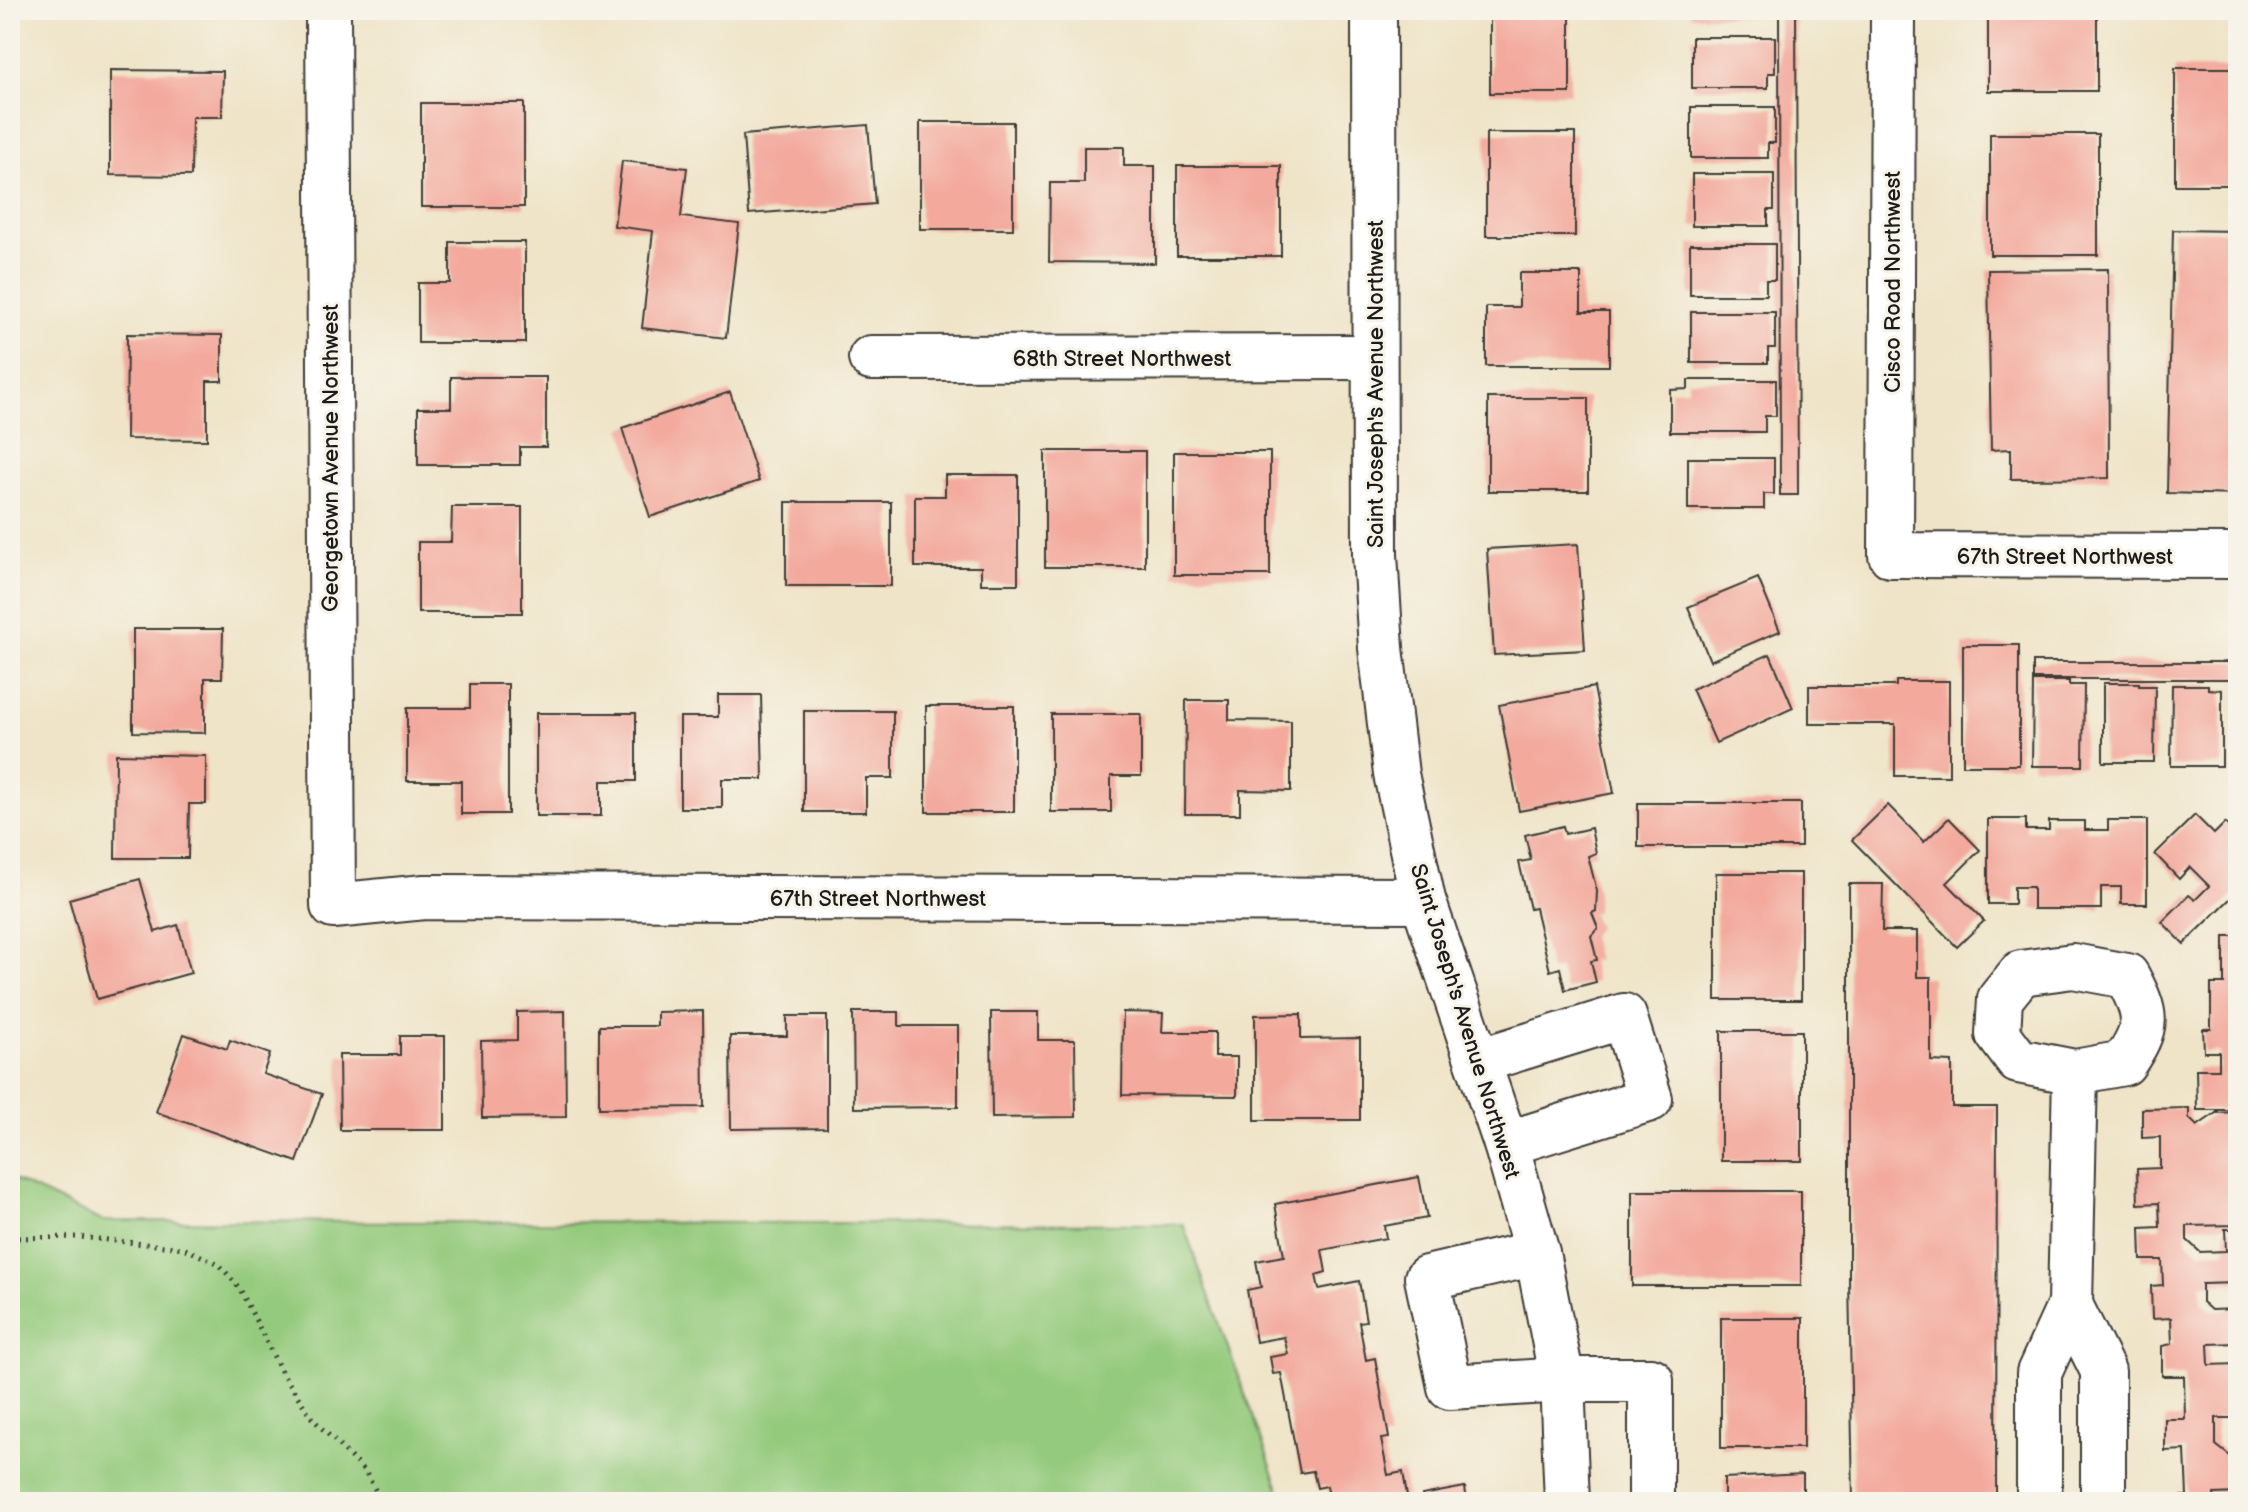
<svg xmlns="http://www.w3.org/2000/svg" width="2248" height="1512" viewBox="0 0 2248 1512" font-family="'Balsamiq Sans',sans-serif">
<rect width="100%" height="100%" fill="#f7f3e8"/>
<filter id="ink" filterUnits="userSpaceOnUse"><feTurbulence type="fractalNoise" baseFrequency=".0125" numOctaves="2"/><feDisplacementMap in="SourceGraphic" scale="16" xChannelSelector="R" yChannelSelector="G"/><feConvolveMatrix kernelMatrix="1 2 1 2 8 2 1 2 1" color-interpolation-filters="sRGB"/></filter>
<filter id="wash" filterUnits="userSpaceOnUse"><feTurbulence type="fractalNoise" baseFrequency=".006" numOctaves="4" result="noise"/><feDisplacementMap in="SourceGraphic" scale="32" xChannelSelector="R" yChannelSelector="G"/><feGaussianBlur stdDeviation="1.8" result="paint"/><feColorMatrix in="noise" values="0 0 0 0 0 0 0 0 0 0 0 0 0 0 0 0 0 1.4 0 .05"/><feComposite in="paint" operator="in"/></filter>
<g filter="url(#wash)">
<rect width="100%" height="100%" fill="#efe4c8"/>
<!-- green -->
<path fill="#94ca7d" stroke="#58734c" stroke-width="2" d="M 10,1178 L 102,1221 L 1183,1224 L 1284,1502 L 10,1502 Z"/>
<g id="blocks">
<!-- building -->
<g fill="#f3a99c">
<rect x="1490" y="10" width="80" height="83"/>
<rect x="1691" y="10" width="85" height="6"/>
<path d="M 1779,10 L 1796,10 L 1798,495 L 1780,495 Z"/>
<rect x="1988" y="10" width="109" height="81"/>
<path d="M 1692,37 L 1775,37 L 1775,73 L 1768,73 L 1768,88 L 1692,88 Z"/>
<rect x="2175" y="68" width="63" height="117"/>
<path d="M 110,70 L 223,71 L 222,117 L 192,117 L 191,176 L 110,175 Z"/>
<rect x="421" y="103" width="103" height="104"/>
<path d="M 1691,107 L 1775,107 L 1775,143 L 1768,143 L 1768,158 L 1691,158 Z"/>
<rect x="920" y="122" width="93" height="107"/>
<path d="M 868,125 L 875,204 L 749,214 L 743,135 Z"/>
<rect x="1486" y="133" width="89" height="103"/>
<rect x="1990" y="134" width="108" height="121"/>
<path d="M 1084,147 L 1124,147 L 1124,166 L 1155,166 L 1155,263 L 1049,262 L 1050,183 L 1084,183 Z"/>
<path d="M 622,161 L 687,168 L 681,217 L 739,224 L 726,338 L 642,328 L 653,231 L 614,226 Z"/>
<rect x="1177" y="166" width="104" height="90"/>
<path d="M 1692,174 L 1774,174 L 1774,210 L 1768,210 L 1768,226 L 1692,226 Z"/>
<path d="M 2173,230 L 2238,231 L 2238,495 L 2167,493 Z"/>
<path d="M 450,242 L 525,242 L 525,343 L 418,343 L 418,283 L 450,283 Z"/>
<path d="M 1690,244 L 1775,244 L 1775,280 L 1766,280 L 1766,295 L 1690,295 Z"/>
<path d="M 2108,269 L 2109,478 L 2011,479 L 2011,449 L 1991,450 L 1988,270 Z"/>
<path d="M 1519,273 L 1581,273 L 1581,312 L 1609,312 L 1609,366 L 1486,366 L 1486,307 L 1519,307 Z"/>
<path d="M 1691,312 L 1775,312 L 1775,348 L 1768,348 L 1768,363 L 1691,363 Z"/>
<path d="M 127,334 L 222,335 L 222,381 L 207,381 L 207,440 L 126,439 Z"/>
<path d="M 451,377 L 546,377 L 546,447 L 520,447 L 520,465 L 418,465 L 418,408 L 451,408 Z"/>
<path d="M 1688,380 L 1776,380 L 1776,416 L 1765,416 L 1765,432 L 1670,432 L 1670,390 L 1688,389 Z"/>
<path d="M 730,392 L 759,481 L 650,517 L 622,428 Z"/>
<rect x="1488" y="398" width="100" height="93"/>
<rect x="1045" y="451" width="100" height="116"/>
<rect x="1174" y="452" width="96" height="123"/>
<path d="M 1688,458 L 1774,458 L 1774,494 L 1764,494 L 1764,509 L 1688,509 Z"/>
<path d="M 945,475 L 1018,475 L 1018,584 L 981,584 L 981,567 L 915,567 L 915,496 L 945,496 Z"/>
<rect x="786" y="502" width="105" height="84"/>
<path d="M 452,507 L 522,507 L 522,613 L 418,613 L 418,542 L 451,542 Z"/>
<path d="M 1578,544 L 1585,650 L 1494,655 L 1487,549 Z"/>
<path d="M 1758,578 L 1780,631 L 1710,661 L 1688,607 Z"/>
<path d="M 133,629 L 223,629 L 222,678 L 205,678 L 205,733 L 133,732 Z"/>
<rect x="1963" y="645" width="56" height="120"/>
<path d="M 1770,654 L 1793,708 L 1716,743 L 1692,689 Z"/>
<rect x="2033" y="662" width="205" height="17"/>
<path d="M 1896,681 L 1949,681 L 1949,776 L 1895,776 L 1895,724 L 1809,724 L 1809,686 L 1896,686 Z"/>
<path d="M 2033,681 L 2069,681 L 2069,685 L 2084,685 L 2083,766 L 2032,766 Z"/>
<path d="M 2103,683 L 2139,683 L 2139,686 L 2155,686 L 2154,762 L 2103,762 Z"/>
<path d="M 470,684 L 508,684 L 508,814 L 461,814 L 461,781 L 407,781 L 407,708 L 470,708 Z"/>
<path d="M 2172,685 L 2208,685 L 2208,689 L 2222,690 L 2222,766 L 2171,766 Z"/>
<path d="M 1594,687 L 1614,793 L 1519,811 L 1499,705 Z"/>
<path d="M 718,695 L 761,695 L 763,779 L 722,779 L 722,808 L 680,808 L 680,717 L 718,717 Z"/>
<path d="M 1186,700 L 1229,700 L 1229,720 L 1291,721 L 1291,791 L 1240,790 L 1240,814 L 1185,814 Z"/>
<rect x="926" y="706" width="88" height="106"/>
<path d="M 804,711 L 893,711 L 893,778 L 866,778 L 866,812 L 804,812 Z"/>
<path d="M 536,713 L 636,713 L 636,781 L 601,781 L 601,816 L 536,816 Z"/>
<path d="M 1051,714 L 1141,714 L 1141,776 L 1111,776 L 1111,812 L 1051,812 Z"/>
<path d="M 116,754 L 206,756 L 206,804 L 189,804 L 188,858 L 115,858 Z"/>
<rect x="1638" y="803" width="163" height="44"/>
<path d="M 1888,805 L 1924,842 L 1949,818 L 1980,850 L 1947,883 L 1984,921 L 1957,947 L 1852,840 Z"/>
<path d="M 2195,815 L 2214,834 L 2225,823 L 2238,836 L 2238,891 L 2184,944 L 2162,922 L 2189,895 L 2195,900 L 2209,886 L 2190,867 L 2179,879 L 2155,854 Z"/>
<path d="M 1988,819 L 2026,819 L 2026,830 L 2049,830 L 2049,821 L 2085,821 L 2085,830 L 2108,830 L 2108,820 L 2147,820 L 2147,904 L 2121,904 L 2121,887 L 2101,887 L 2101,909 L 2033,909 L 2033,887 L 2014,887 L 2014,904 L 1988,904 Z"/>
<path d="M 1563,826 L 1565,834 L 1591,828 L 1596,853 L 1588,856 L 1597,891 L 1596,911 L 1592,913 L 1598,928 L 1591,936 L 1597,960 L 1591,961 L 1596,982 L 1565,990 L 1560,968 L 1550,971 L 1535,908 L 1530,909 L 1519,862 L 1531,860 L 1525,835 Z"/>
<rect x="1716" y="873" width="85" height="127"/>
<path d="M 140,879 L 155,932 L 178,925 L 191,973 L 97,999 L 69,899 Z"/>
<path d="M 1849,884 L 1883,884 L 1882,931 L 1917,931 L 1917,977 L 1931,977 L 1931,1061 L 1952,1062 L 1952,1107 L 1997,1107 L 1996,1502 L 1853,1502 L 1849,1277 Z"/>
<path d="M 2224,936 L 2238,936 L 2238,1110 L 2197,1110 L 2196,1069 L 2219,1069 L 2219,1052 L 2204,1052 L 2203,1029 L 2211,1029 L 2211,984 L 2224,984 Z"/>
<path d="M 565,1011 L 566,1117 L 482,1118 L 481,1041 L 517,1040 L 517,1012 Z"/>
<path d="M 703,1011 L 704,1107 L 599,1108 L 599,1026 L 657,1026 L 657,1012 Z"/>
<path d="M 853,1012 L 899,1012 L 899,1026 L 958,1026 L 958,1107 L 854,1108 Z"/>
<path d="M 991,1012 L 1038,1012 L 1038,1040 L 1075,1040 L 1076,1117 L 992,1118 Z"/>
<path d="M 1123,1012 L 1163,1013 L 1162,1032 L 1215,1032 L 1215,1057 L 1237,1057 L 1237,1096 L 1122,1095 Z"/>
<path d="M 1301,1014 L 1301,1039 L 1360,1038 L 1360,1120 L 1255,1120 L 1255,1015 Z"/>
<path d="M 787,1016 L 827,1016 L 827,1128 L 731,1129 L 730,1036 L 787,1036 Z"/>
<rect x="1721" y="1031" width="81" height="130"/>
<path d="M 184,1034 L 227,1049 L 230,1040 L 270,1054 L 263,1074 L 322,1094 L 297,1162 L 156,1112 Z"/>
<path d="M 400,1036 L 445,1036 L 445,1130 L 340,1130 L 339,1055 L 400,1055 Z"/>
<path d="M 2189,1108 L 2189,1118 L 2197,1126 L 2216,1113 L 2238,1112 L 2238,1225 L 2187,1226 L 2187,1240 L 2200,1252 L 2226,1251 L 2225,1229 L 2238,1229 L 2238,1283 L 2202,1284 L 2202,1302 L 2211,1310 L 2238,1309 L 2238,1343 L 2208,1344 L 2209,1365 L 2238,1364 L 2238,1418 L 2216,1418 L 2216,1445 L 2230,1456 L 2238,1456 L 2238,1493 L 2214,1494 L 2215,1502 L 2166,1502 L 2166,1496 L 2187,1496 L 2185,1450 L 2165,1451 L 2165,1419 L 2185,1419 L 2184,1376 L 2162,1376 L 2162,1346 L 2172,1344 L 2171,1318 L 2152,1319 L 2151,1286 L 2163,1285 L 2162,1260 L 2141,1260 L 2140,1228 L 2160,1227 L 2159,1203 L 2138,1204 L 2137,1169 L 2160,1168 L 2160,1137 L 2142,1138 L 2142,1109 Z"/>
<path d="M 1419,1177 L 1427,1218 L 1384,1226 L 1386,1238 L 1322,1250 L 1326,1272 L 1316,1275 L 1319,1289 L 1359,1281 L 1366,1321 L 1359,1322 L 1366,1360 L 1375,1358 L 1389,1438 L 1381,1439 L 1388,1475 L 1403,1472 L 1408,1502 L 1330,1502 L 1327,1486 L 1317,1488 L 1313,1471 L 1300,1473 L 1281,1373 L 1273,1374 L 1270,1357 L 1288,1354 L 1284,1337 L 1256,1342 L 1247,1290 L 1261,1287 L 1256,1261 L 1284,1256 L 1275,1204 Z"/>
<rect x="1632" y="1191" width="169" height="95"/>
<rect x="1721" y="1318" width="82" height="130"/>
<path d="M 1803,1474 L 1803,1502 L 1724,1502 L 1724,1478 Z"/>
<path d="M 1465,1487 L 1467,1502 L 1423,1502 L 1422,1495 Z"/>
</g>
</g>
</g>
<g filter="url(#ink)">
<use href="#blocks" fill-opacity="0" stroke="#3c3a36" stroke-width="2"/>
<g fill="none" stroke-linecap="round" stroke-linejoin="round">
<defs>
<g id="minor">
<path d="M 328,10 L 333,906 L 425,897 L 1423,900"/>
<path d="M 1374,10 L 1375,555 L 1381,648 L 1396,774 L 1423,900 L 1506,1144 L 1537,1253 L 1562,1380 L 1567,1502"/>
<path d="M 1893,10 L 1891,555 L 2238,556"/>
<path d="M 871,358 L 1373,357"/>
<path d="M 2073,966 L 2127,976 C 2148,1016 2149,1025 2124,1063 L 2075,1072 L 2018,1061 L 1998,1034 L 2000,999 L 2021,973 Z"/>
<path d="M 1478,1061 L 1624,1016 L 1650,1099 L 1506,1144"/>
<path d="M 1537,1253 L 1427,1278 L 1450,1387 L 1562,1380 L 1651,1380 L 1651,1502"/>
<path d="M 2070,1305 L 2103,1371 L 2103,1502"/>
<path d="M 2039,1502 L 2039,1373 L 2070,1305 L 2075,1072"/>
</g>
</defs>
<!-- minor casing -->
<use href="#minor" stroke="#3c3a36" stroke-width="48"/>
<!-- path -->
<path stroke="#3c3a36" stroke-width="5" stroke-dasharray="2 6" stroke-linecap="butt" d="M 10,1238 L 79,1237 L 183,1248 L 219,1264 L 240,1289 L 281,1371 L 312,1418 L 366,1473 L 382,1502"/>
<!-- minor -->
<use href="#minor" stroke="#fff" stroke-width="44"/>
</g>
</g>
<g text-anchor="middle" stroke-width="6" stroke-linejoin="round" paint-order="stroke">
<!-- street labels -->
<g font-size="22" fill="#1c1c1c" stroke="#f7f3e8">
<text transform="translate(1892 282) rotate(-90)" y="8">Cisco Road Northwest</text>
<text x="1122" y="366">68th Street Northwest</text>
<text transform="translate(1375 384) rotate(-90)" y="8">Saint Joseph's Avenue Northwest</text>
<text transform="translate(330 458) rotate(-90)" y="8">Georgetown Avenue Northwest</text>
<text x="2065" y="564">67th Street Northwest</text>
<text x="878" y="906">67th Street Northwest</text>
<text transform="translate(1466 1021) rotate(73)" y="8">Saint Joseph's Avenue Northwest</text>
</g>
</g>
<!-- margin -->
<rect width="2248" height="1512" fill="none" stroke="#f7f3e8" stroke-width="40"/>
</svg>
